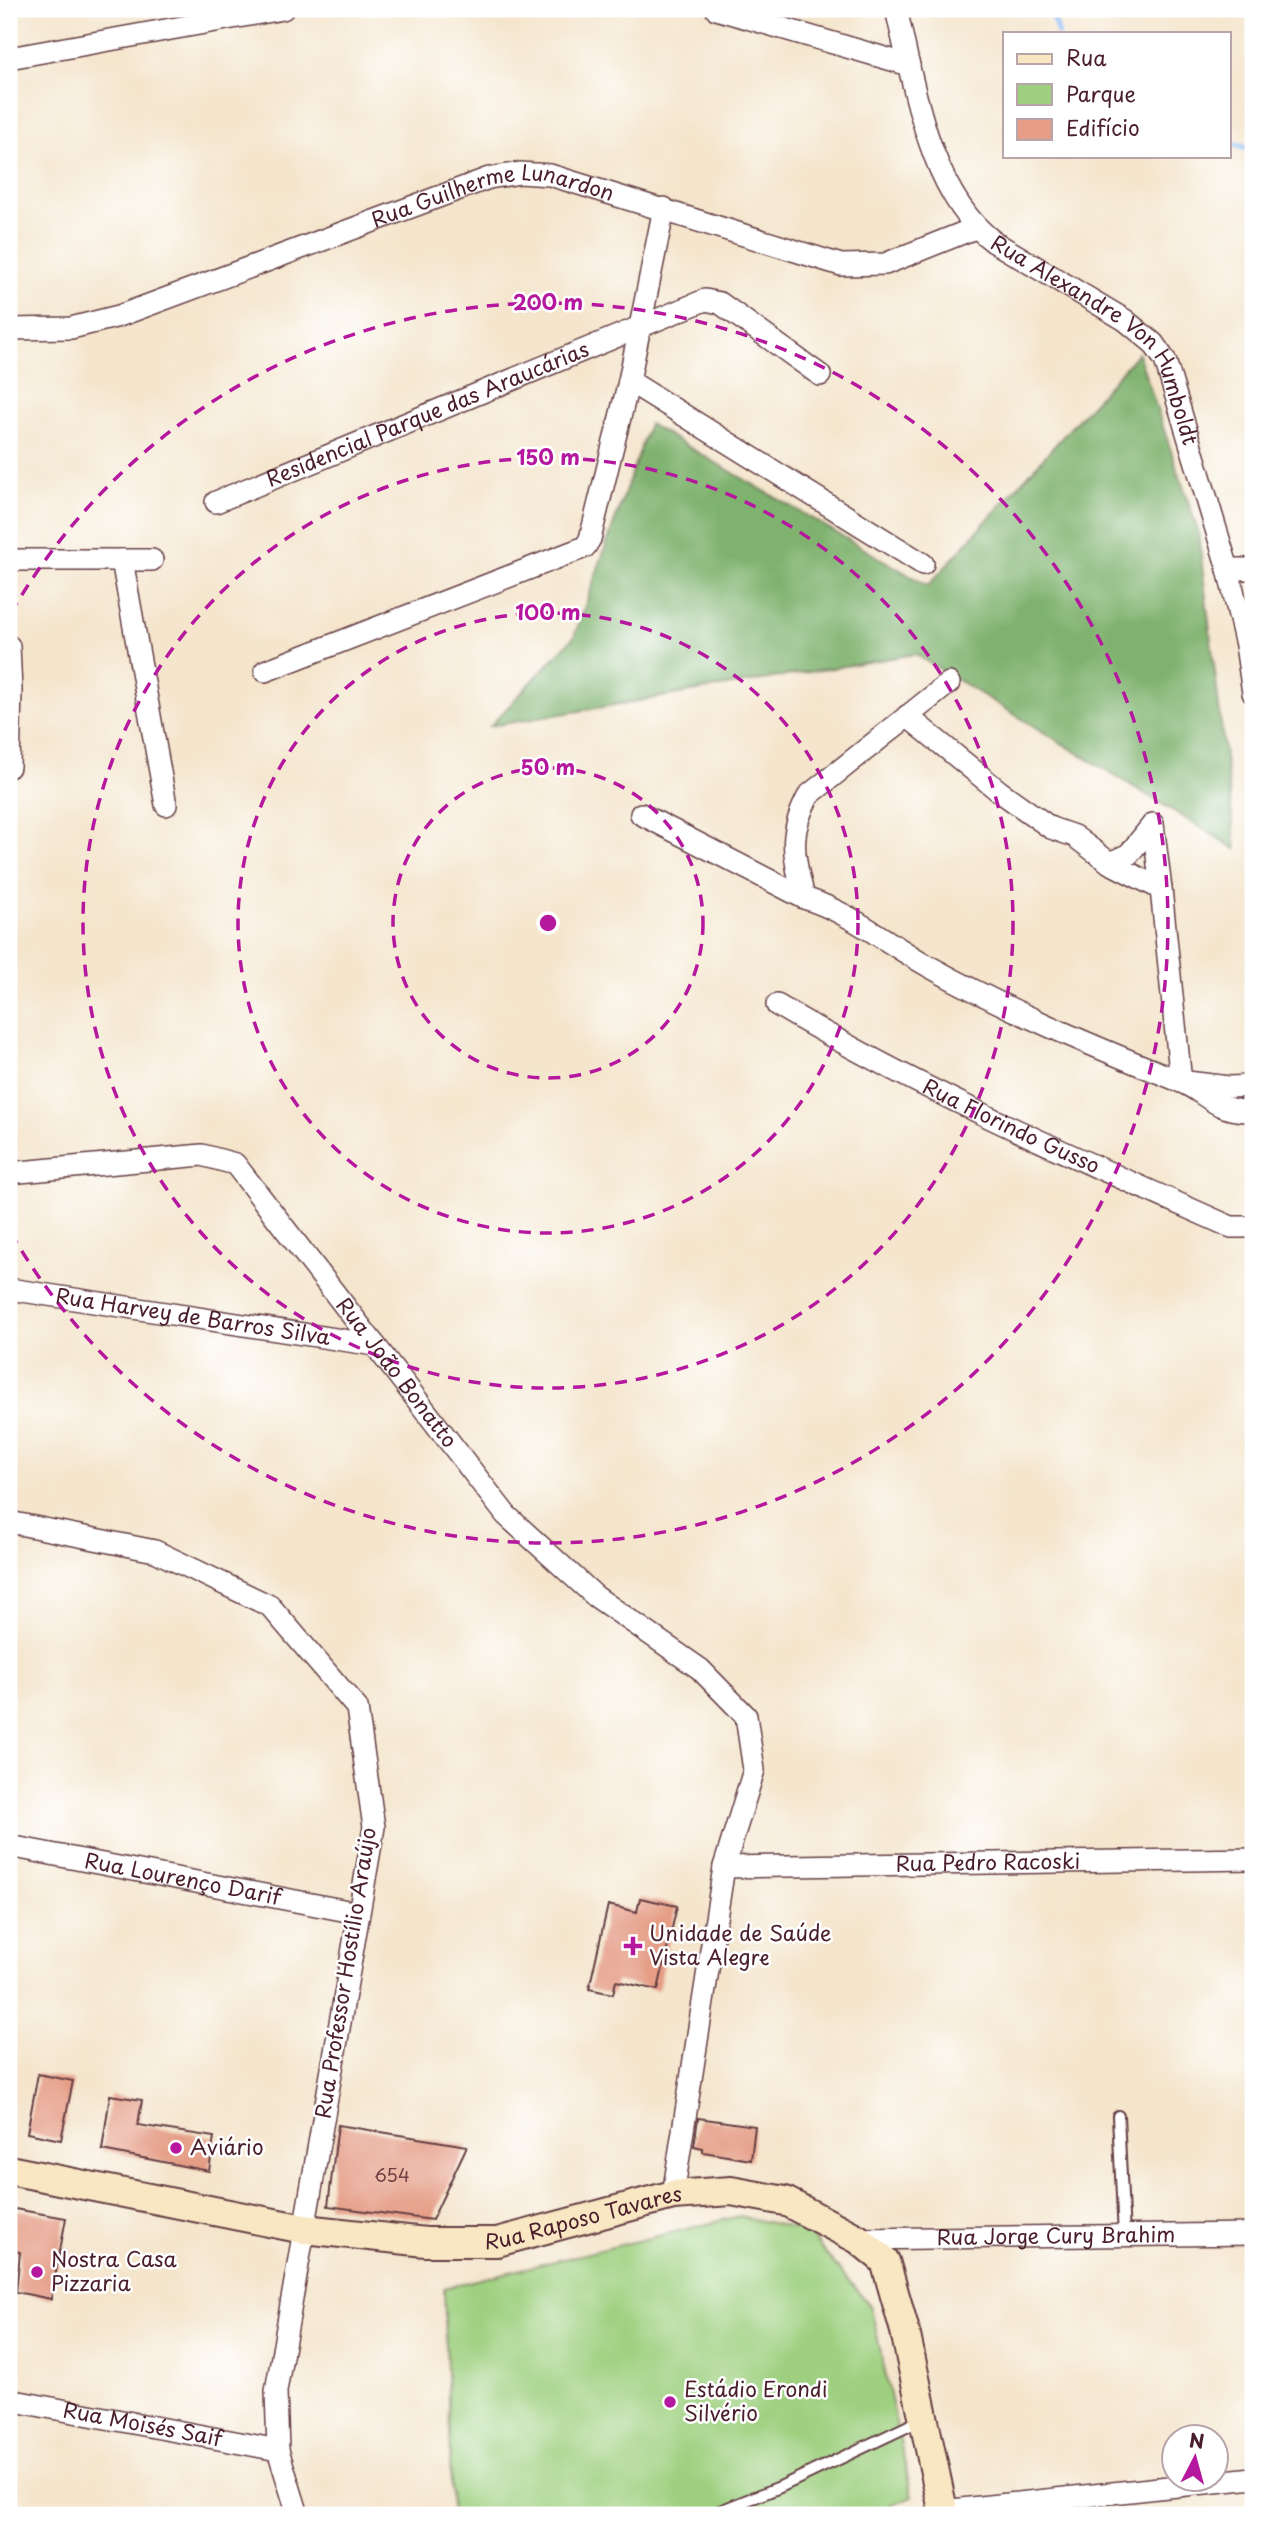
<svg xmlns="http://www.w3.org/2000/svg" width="1262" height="2524" viewBox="0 0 1262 2524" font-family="'Playpen Sans',sans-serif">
<rect width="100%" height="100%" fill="#fff"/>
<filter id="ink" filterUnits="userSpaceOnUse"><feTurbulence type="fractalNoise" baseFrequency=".0143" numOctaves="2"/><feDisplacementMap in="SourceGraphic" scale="14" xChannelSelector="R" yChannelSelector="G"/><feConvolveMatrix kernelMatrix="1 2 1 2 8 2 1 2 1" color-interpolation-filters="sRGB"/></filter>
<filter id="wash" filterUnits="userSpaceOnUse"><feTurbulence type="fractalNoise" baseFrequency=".00686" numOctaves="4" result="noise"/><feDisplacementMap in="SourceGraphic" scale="28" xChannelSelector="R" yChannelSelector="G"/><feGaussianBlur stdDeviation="1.57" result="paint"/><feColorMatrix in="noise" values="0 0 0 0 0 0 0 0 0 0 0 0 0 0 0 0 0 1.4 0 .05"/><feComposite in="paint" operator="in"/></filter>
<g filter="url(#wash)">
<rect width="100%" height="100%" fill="#f4e5cc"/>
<!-- green -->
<path fill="#9fd080" stroke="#747856" stroke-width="2" d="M 740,2216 L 806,2231 L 871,2307 L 912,2497 L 868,2515 L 452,2515 L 444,2288 Z"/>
<!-- forest -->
<path fill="#7fb26e" stroke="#64684c" stroke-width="2" d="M 1138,353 L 1198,531 L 1236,849 L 915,654 L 490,726 L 574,637 L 649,424 L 928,586 Z"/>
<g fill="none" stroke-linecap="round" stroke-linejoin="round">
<!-- stream -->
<g stroke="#84bbf4" stroke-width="6">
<path d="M 1051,9 L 1058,33"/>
<path d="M 1229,143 L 1253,150"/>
</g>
</g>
<g id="blocks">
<!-- building -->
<g fill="#e59d86">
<path d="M 640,1898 L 677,1906 L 658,1990 L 616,1981 L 613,1994 L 589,1989 L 608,1905 L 637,1912 Z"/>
<path d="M 38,2074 L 73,2081 L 61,2140 L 27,2133 Z"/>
<path d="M 110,2095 L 142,2100 L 138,2125 L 214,2137 L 209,2171 L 102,2150 Z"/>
<path d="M 698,2118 L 755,2126 L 751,2160 L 703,2152 L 703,2148 L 694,2146 Z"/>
<path d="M 338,2125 L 467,2146 L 432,2220 L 328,2206 Z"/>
<path d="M 9,2208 L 66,2218 L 51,2299 L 16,2292 L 20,2252 L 9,2250 Z"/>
</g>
</g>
</g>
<g filter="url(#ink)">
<use href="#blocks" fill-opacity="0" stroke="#643d43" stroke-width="2"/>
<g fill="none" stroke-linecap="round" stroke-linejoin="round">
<defs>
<g id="lane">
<path d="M 1118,2116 L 1124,2236"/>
<path d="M 710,2515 L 780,2487 L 921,2420"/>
</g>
<g id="street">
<path d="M 716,9 L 909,65"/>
<path id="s1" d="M 896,9 C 914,84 929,194 994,242 L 1125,320 L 1153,343 L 1165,360 L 1228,569 L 1246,645 L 1253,693"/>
<path d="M 9,58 L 283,9"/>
<path id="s2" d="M 9,329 L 71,328 L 119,316 L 489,178 L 520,173 L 550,175 L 841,265 L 885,264 L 975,228"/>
<path d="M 629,381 L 923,564"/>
<path id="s3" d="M 216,502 L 705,300 L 720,303 L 820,375"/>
<path d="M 9,560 L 152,560"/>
<path d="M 122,560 L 166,805"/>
<path d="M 1228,569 L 1253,569"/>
<path d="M 9,646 L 11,690 L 9,767"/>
<path d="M 265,671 L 585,547 L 590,539 L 629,381 L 664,208"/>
<path d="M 907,716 L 999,791 L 1051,828 L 1074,836 L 1110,863 L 1161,889 L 1181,1082"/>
<path d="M 641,814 L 804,898 C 850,912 888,944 930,967 C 1009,1011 1092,1046 1177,1080 C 1210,1093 1212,1112 1253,1111"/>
<path d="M 1110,863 L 1129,854 L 1153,824 L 1161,889"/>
<path d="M 804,898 C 794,856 787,835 809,795 L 949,683"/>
<path id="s4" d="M 777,1005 C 923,1092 1076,1158 1231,1227 L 1253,1227"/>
<path d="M 1187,1082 L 1229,1087 L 1253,1086"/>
<path id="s5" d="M 9,1173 L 202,1155 L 235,1164 L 506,1515 L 595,1596 L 700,1669 L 746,1716 L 754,1770 L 724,1867 L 673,2195"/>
<path id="s6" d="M 9,1289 L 375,1345"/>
<path d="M 9,1522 L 155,1551 L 270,1606 L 357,1708 L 374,1827 L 276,2391 L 278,2450 L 298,2515"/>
<path id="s7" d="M 9,1846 L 358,1913"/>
<path id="s8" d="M 724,1867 L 1253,1859"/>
<path id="s9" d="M 858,2239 L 1253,2234"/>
<path id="s10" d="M 9,2400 L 278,2450"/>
<path d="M 942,2511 L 1253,2478"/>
</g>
<g id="secondary">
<path id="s11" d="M 9,2170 L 304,2229 L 426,2242 L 497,2242 L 673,2195 L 731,2191 L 785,2201 L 858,2239 L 885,2261 L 905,2331 L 944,2515"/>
</g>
</defs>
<!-- lane casing -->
<use href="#lane" stroke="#643d43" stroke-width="14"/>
<!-- street casing -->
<use href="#street" stroke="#643d43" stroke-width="24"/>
<!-- secondary casing -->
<use href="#secondary" stroke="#643d43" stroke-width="32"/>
<!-- lane -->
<use href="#lane" stroke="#fff" stroke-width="10"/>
<!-- street -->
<use href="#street" stroke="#fff" stroke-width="21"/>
<!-- secondary -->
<use href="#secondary" stroke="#f9e7c3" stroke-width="28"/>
</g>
</g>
<!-- distance rings -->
<g fill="none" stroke="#b5179e" stroke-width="3.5" stroke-dasharray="12 9">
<circle cx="548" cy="923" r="155"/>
<circle cx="548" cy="923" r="310"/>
<circle cx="548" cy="923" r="465"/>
<path d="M11 613A620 620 0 1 1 11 1233"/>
</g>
<!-- markers -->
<g fill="#b5179e" stroke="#fff" stroke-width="2.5">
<path d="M629.5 1935.5h7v7h7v7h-7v7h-7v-7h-7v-7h7z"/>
<circle cx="176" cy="2148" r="7"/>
<circle cx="37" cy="2272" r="7"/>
<circle cx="670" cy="2402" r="7"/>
</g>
<g text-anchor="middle" stroke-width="5" stroke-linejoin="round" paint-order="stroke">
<!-- number labels -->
<g font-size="18" fill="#713e42">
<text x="392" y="2182">654</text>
</g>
<!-- street labels -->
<g font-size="21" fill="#4a1f2b" stroke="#fff">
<text dy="7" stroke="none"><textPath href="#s2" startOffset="508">Rua Guilherme Lunardon</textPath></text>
<text dy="7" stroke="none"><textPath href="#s1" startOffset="406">Rua Alexandre Von Humboldt</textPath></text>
<text dy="7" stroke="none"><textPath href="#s3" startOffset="229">Residencial Parque das Araucárias</textPath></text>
<text dy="7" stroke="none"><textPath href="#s4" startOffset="264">Rua Florindo Gusso</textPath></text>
<text dy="7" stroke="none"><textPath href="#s6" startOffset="186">Rua Harvey de Barros Silva</textPath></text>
<text dy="7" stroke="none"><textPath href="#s5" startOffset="492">Rua João Bonatto</textPath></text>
<text dy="7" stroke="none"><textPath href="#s8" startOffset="264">Rua Pedro Racoski</textPath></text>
<text dy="7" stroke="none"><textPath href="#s7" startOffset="177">Rua Lourenço Darif</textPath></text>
<text transform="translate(346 1973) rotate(-81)" y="7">Rua Professor Hostílio Araújo</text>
<text dy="7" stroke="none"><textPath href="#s11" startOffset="584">Rua Raposo Tavares</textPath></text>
<text dy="7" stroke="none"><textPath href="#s9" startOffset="198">Rua Jorge Cury Brahim</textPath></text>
<text dy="7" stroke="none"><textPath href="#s10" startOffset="136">Rua Moisés Saif</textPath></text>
</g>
<!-- poi labels -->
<g font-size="21" fill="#4a1f2b" stroke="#fff" text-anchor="start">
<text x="649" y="1941">Unidade de Saúde<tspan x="649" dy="24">Vista Alegre</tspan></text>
<text x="190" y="2155">Aviário</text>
<text x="51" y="2267">Nostra Casa<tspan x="51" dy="24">Pizzaria</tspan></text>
<text x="684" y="2397">Estádio Erondi<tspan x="684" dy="24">Silvério</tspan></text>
</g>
</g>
<circle cx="548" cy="923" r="10" fill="#b5179e" stroke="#fff" stroke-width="3.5"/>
<g font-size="21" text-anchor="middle" font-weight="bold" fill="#b5179e" stroke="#fff" stroke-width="5" stroke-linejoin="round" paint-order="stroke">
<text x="548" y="310">200 m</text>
<text x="548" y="465">150 m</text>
<text x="548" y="620">100 m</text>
<text x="548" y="775">50 m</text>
</g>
<!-- margin -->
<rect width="1262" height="2524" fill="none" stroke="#fff" stroke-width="35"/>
<!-- legend -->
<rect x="1003" y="32" width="228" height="126" fill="#ffffff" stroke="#b7a5aa" stroke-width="2"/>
<rect x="1017" y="54" width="35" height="10" fill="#f9e7c3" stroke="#b7a5aa" stroke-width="2"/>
<text x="1066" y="66" font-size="21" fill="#4a1f2b">Rua</text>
<rect x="1017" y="84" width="35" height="21" fill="#9fd080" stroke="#b7a5aa" stroke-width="2"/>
<text x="1066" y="102" font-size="21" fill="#4a1f2b">Parque</text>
<rect x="1017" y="119" width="35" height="21" fill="#e59d86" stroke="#b7a5aa" stroke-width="2"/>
<text x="1066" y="136" font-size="21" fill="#4a1f2b">Edifício</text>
<!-- north arrow -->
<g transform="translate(1195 2458) rotate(6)"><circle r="33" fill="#ffffff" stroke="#b7a5aa" stroke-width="2"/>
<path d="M0-5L12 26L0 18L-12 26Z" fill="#b5179e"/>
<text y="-10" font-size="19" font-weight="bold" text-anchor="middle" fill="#4a1f2b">N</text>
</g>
</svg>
